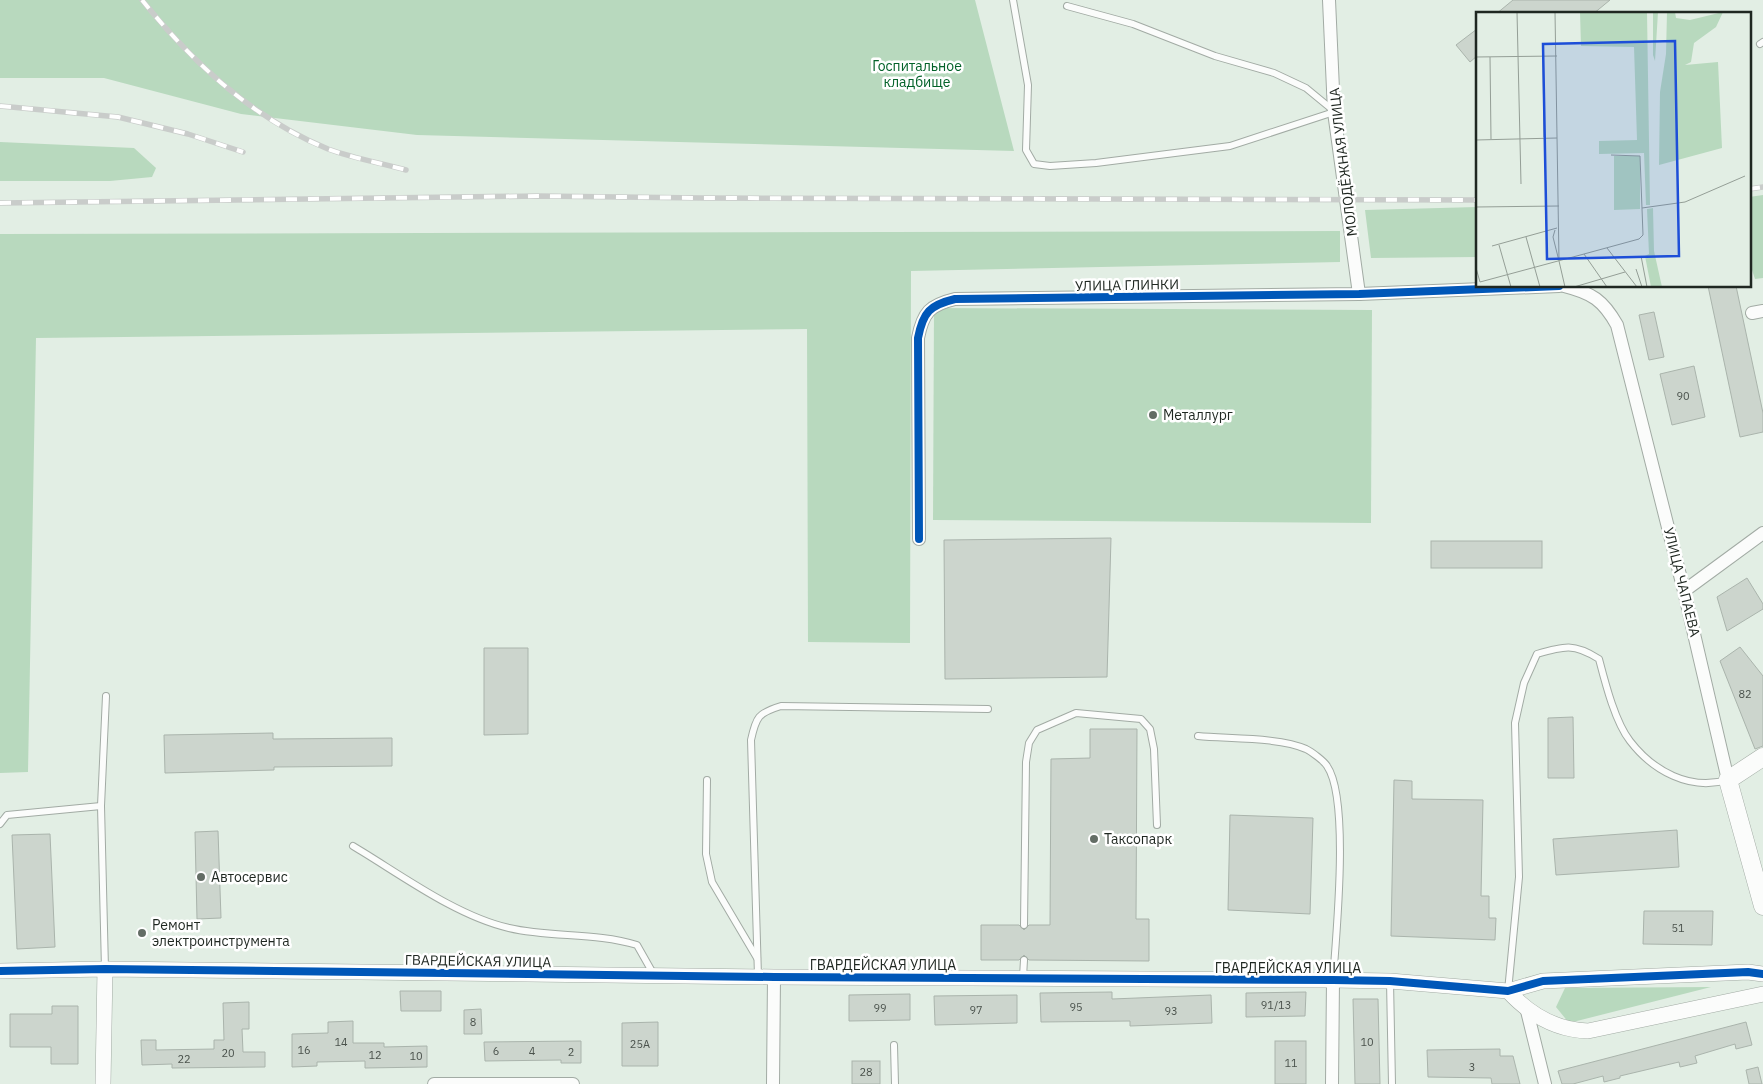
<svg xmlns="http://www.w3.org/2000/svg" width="1763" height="1084" viewBox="0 0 1763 1084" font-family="'IBM Plex Sans',sans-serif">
<rect width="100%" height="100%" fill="#e2eee4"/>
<!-- green -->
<g fill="#b8d9be">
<path d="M 0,0 L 975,0 L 1014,151 L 417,135 L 241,114 L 104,78 L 0,78 Z"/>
<path d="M 0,142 L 134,148 L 156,168 L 152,177 L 110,181 L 0,181 Z"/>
<path d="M 1763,195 L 1763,278 L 1755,279 L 1749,261 L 1749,197 Z"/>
<path d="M 1477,207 L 1477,257 L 1371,258 L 1365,210 Z"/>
<path d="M 1340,231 L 1340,262 L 911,271 L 910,643 L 808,642 L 807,329 L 36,338 L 28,772 L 0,773 L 0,234 Z"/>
<path d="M 934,308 L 1372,310 L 1371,523 L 933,520 Z"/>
<path d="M 1711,987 L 1569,1023 L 1556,1007 L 1565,988 Z"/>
</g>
<!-- building -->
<g fill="#ccd5cd" stroke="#aab4ac">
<path d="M 1513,0 L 1610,0 L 1593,14 L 1496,14 Z"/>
<path d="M 1477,29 L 1477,56 L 1470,62 L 1456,45 Z"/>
<path d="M 1708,286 L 1736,286 L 1763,413 L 1763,432 L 1740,437 Z"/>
<path d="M 1654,312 L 1664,357 L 1649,360 L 1639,315 Z"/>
<path d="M 1694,366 L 1705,417 L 1672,425 L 1660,374 Z"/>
<path d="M 1111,538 L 1107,677 L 945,679 L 944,540 Z"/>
<rect x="1431" y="541" width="111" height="27"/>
<path d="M 1747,578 L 1763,604 L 1763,609 L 1727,631 L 1717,597 Z"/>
<path d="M 1740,647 L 1763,676 L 1763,746 L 1755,749 L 1720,661 Z"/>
<path d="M 484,648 L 528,648 L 528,734 L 484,735 Z"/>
<path d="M 1573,717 L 1574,778 L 1548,778 L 1548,718 Z"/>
<path d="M 1090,729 L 1137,729 L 1136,919 L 1149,919 L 1149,961 L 1029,960 L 1024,955 L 1019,960 L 981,960 L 981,925 L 1019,925 L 1024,930 L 1029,925 L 1050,925 L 1051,759 L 1090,758 Z"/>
<path d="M 273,733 L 273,739 L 392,738 L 392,766 L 274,767 L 274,770 L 165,773 L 164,735 Z"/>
<path d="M 1394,780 L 1412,781 L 1412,799 L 1483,800 L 1481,896 L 1489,896 L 1489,918 L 1496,918 L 1495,940 L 1391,936 Z"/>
<path d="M 1230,815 L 1313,818 L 1310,914 L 1228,910 Z"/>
<path d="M 1677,830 L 1679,867 L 1556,875 L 1553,839 Z"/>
<path d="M 218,831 L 221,918 L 197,919 L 195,832 Z"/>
<path d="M 50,834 L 55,947 L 17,949 L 12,835 Z"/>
<path d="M 1644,911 L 1713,911 L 1712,945 L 1643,944 Z"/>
<path d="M 400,991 L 441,991 L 441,1011 L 401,1011 Z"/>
<path d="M 1112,992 L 1112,999 L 1211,995 L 1212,1023 L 1130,1026 L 1130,1021 L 1041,1022 L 1040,993 Z"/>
<path d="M 1306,992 L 1305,1016 L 1246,1017 L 1246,993 Z"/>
<path d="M 910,994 L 910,1020 L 849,1021 L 849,995 Z"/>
<path d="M 1017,995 L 1017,1023 L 935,1025 L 934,996 Z"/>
<path d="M 1353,999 L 1378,999 L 1380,1084 L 1355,1084 Z"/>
<path d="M 249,1002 L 249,1029 L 242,1029 L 243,1052 L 265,1052 L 265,1067 L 172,1068 L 172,1064 L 142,1065 L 141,1040 L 156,1040 L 156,1050 L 214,1049 L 214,1040 L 224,1040 L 223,1003 Z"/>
<path d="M 52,1006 L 78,1006 L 78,1064 L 51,1064 L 51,1047 L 10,1047 L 10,1014 L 52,1014 Z"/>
<path d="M 481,1009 L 482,1034 L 464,1034 L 464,1010 Z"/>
<path d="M 353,1021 L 353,1043 L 384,1043 L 384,1047 L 427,1046 L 427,1067 L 365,1068 L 365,1061 L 317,1062 L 317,1066 L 292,1067 L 292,1034 L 328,1033 L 328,1022 Z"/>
<path d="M 658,1022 L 658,1066 L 622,1066 L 622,1023 Z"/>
<path d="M 1746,1022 L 1752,1045 L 1736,1049 L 1735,1044 L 1695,1056 L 1697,1063 L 1680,1067 L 1679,1062 L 1620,1076 L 1620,1078 L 1604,1082 L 1603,1076 L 1573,1084 L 1562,1084 L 1558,1071 Z"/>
<path d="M 581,1041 L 581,1063 L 561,1063 L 561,1060 L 485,1061 L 484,1042 Z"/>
<rect x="1275" y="1041" width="31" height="43"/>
<path d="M 1500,1049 L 1500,1056 L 1513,1056 L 1520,1084 L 1492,1084 L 1491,1078 L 1428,1077 L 1427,1050 Z"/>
<rect x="852" y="1061" width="28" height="23"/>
<path d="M 1758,1067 L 1762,1084 L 1749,1084 L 1746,1070 Z"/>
</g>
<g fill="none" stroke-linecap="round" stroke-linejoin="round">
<defs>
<g id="service">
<path d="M 1013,0 L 1028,85 L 1026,150 L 1034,164 L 1050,166 L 1096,163 L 1230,146 L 1334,112"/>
<path d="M 1067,6 L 1133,24 L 1215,56 L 1274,73 L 1306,88 L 1334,111"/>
<path d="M 1760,44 L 1763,42"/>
<path d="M 1198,736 C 1227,739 1280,737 1306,749 C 1312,752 1324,761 1327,766 C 1350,799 1336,936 1333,980"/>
<path d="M 707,780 L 706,854 L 712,882 L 757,958"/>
<path d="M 0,824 L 7,815 L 101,806"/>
<path d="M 353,846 C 400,874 456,916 509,928 C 551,938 595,932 637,945 L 654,975"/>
<path d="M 1024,925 L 1026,762 L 1029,743 L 1037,730 L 1076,713 L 1141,719 L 1150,729 L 1154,749 L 1157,825"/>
<path d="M 105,969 L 101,806 L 106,696"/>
<path d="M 758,976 L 751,740 C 756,717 758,713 781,706 L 988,709"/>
<path d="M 1023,977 L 1024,960"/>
<path d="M 1390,981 L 1392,1084"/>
<path d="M 1508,991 L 1519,877 L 1515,723 L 1524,683 L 1537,654 C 1564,646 1574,643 1599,659 C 1605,682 1615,722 1630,741 C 1653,771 1690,791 1727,780"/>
<path d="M 894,1045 L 895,1084"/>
</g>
<g id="minor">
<path d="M 1329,0 L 1334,112 L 1359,294"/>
<path d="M 1564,286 C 1592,293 1603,300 1617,325 L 1684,591 L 1728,780"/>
<path d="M 1752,313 L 1763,311"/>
<path d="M 919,539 L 918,338 C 923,312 930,305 955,299 L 1359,294 L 1559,286"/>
<path d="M 1684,591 L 1763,533"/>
<path d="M 1527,1011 L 1545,1084"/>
<path d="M 434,1084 L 573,1084"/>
<path d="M 773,1084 L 774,977"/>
<path d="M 1332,1084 L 1333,980"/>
</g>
<g id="tertiary">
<path d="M 0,971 L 105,969 L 774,977 L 1333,980 L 1390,981 L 1508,991 L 1543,981 L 1748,972 L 1763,974"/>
<path d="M 1508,991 C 1530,1015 1555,1030 1588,1031 L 1763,994"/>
<path d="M 103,1084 L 105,969"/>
</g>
<path id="secondary" d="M 1763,757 L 1728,780 L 1763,906"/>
</defs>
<!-- service casing -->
<use href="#service" stroke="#a2aba4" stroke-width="8"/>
<!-- minor casing -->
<use href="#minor" stroke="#a2aba4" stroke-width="14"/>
<!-- tertiary casing -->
<use href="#tertiary" stroke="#a2aba4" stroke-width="16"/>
<!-- secondary casing -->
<use href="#secondary" stroke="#a2aba4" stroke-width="19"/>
<!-- service -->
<use href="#service" stroke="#fbfcfb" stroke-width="6"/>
<!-- minor -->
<use href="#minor" stroke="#fbfcfb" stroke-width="12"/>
<!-- tertiary -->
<use href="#tertiary" stroke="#fbfcfb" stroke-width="15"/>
<!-- secondary -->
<use href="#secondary" stroke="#fbfcfb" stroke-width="18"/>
<defs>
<g id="rail">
<path d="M 142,0 C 192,62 253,119 328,149 C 353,158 380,163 406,170"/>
<path d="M 0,106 L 118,117 L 188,134 L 243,152"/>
<path d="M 1749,189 L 1763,187"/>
<path d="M 0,203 L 538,196 L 702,198 L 1477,200"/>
</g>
</defs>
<!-- rail casing -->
<use href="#rail" stroke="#c9ccca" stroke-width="5.5"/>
<!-- rail -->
<use href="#rail" stroke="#fff" stroke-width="4" stroke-dasharray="11" stroke-linecap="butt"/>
<defs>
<g id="cycleway">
<path d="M 919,539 L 918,338 C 923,312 930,305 955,299 L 1359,294 L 1559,286"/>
<path d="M 0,971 L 105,969 L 774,977 L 1333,980 L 1390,981 L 1508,991 L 1543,981 L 1748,972 L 1763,974"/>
</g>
</defs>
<!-- cycleway casing -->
<use href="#cycleway" stroke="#fff" stroke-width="11"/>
<!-- cycleway -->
<use href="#cycleway" stroke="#0057b8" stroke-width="8"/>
</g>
<!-- markers -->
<g fill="#636d65" stroke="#fff" stroke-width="2">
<circle cx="1153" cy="415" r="5"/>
<circle cx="1094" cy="839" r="5"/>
<circle cx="201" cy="877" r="5"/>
<circle cx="142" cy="933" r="5"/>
</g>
<g text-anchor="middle" stroke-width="5" stroke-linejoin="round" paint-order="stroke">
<!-- number labels -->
<g font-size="11" fill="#4a524c">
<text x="1683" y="400">90</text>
<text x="1745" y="698">82</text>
<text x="1678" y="932">51</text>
<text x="1276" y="1009">91/13</text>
<text x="1076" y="1011">95</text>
<text x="880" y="1012">99</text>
<text x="976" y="1014">97</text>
<text x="1171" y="1015">93</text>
<text x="473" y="1026">8</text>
<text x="341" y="1046">14</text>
<text x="1367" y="1046">10</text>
<text x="640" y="1048">25А</text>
<text x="304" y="1054">16</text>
<text x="496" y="1055">6</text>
<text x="532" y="1055">4</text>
<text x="571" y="1056">2</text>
<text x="228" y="1057">20</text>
<text x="375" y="1059">12</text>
<text x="416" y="1060">10</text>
<text x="184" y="1063">22</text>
<text x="1291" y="1067">11</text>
<text x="1472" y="1071">3</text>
<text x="866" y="1076">28</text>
</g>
<!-- park labels -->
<g font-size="14" fill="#036229" stroke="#fff">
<text x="917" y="71">Госпитальное<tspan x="917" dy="16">кладбище</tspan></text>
</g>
<!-- street labels -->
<g font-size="14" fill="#1f2721" stroke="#fff">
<text transform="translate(1343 162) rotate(-97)" y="5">МОЛОДЁЖНАЯ УЛИЦА</text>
<text transform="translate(1127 285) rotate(-1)" y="5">УЛИЦА ГЛИНКИ</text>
<text transform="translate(1682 582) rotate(76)" y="5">УЛИЦА ЧАПАЕВА</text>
<text transform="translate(478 961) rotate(1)" y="5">ГВАРДЕЙСКАЯ УЛИЦА</text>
<text x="883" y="970">ГВАРДЕЙСКАЯ УЛИЦА</text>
<text x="1288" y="973">ГВАРДЕЙСКАЯ УЛИЦА</text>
</g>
<!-- poi labels -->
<g font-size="14" fill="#1f2721" stroke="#fff" text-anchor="start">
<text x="1163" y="420">Металлург</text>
<text x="1104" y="844">Таксопарк</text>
<text x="211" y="882">Автосервис</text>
<text x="152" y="930">Ремонт<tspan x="152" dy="16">электроинструмента</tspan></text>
</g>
</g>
<!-- overview -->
<g transform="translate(1476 12)">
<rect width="275" height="275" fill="#e2eee4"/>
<path d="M 104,0 L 171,0 L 174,193 L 170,193 L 168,141 L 123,142 L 123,129 L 161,128 L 158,35 L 105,34 ZM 177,0 L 182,0 L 179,49 L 177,43 ZM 191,0 L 199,0 L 200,6 L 214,8 L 247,0 L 240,15 L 218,31 L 215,50 L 209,53 L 242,50 L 246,136 L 183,153 L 184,80 L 190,42 ZM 138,144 L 164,144 L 164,197 L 138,198 ZM 177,196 L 178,239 L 186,275 L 175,275 L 169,244 L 173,242 L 171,197 Z" fill="#b8d9be"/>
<path fill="none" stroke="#949e96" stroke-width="1" d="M 41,0 L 45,172M 79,0 L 83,248M 67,44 L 68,125M 0,45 L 81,44M 14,45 L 15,127M 0,128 L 81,126M 0,195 L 83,194M 166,196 L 209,190 L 269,164M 79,218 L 77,225 L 83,249M 50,225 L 64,275M 23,233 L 35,275M 16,234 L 81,216M 131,236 L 161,275M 108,242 L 163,227 L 167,223 L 164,144 L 135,143M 165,244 L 171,275M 83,249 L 89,275M 0,256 L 4,270 L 108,242 L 131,275M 160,257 L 166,275M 98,275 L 149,260"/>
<path fill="#1d4ed8" fill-opacity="0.15" stroke="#1d4ed8" stroke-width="2.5" d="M 199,29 L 203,244 L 71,247 L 67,32 Z"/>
<rect width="275" height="275" fill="none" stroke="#1f2721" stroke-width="2.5"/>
</g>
</svg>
